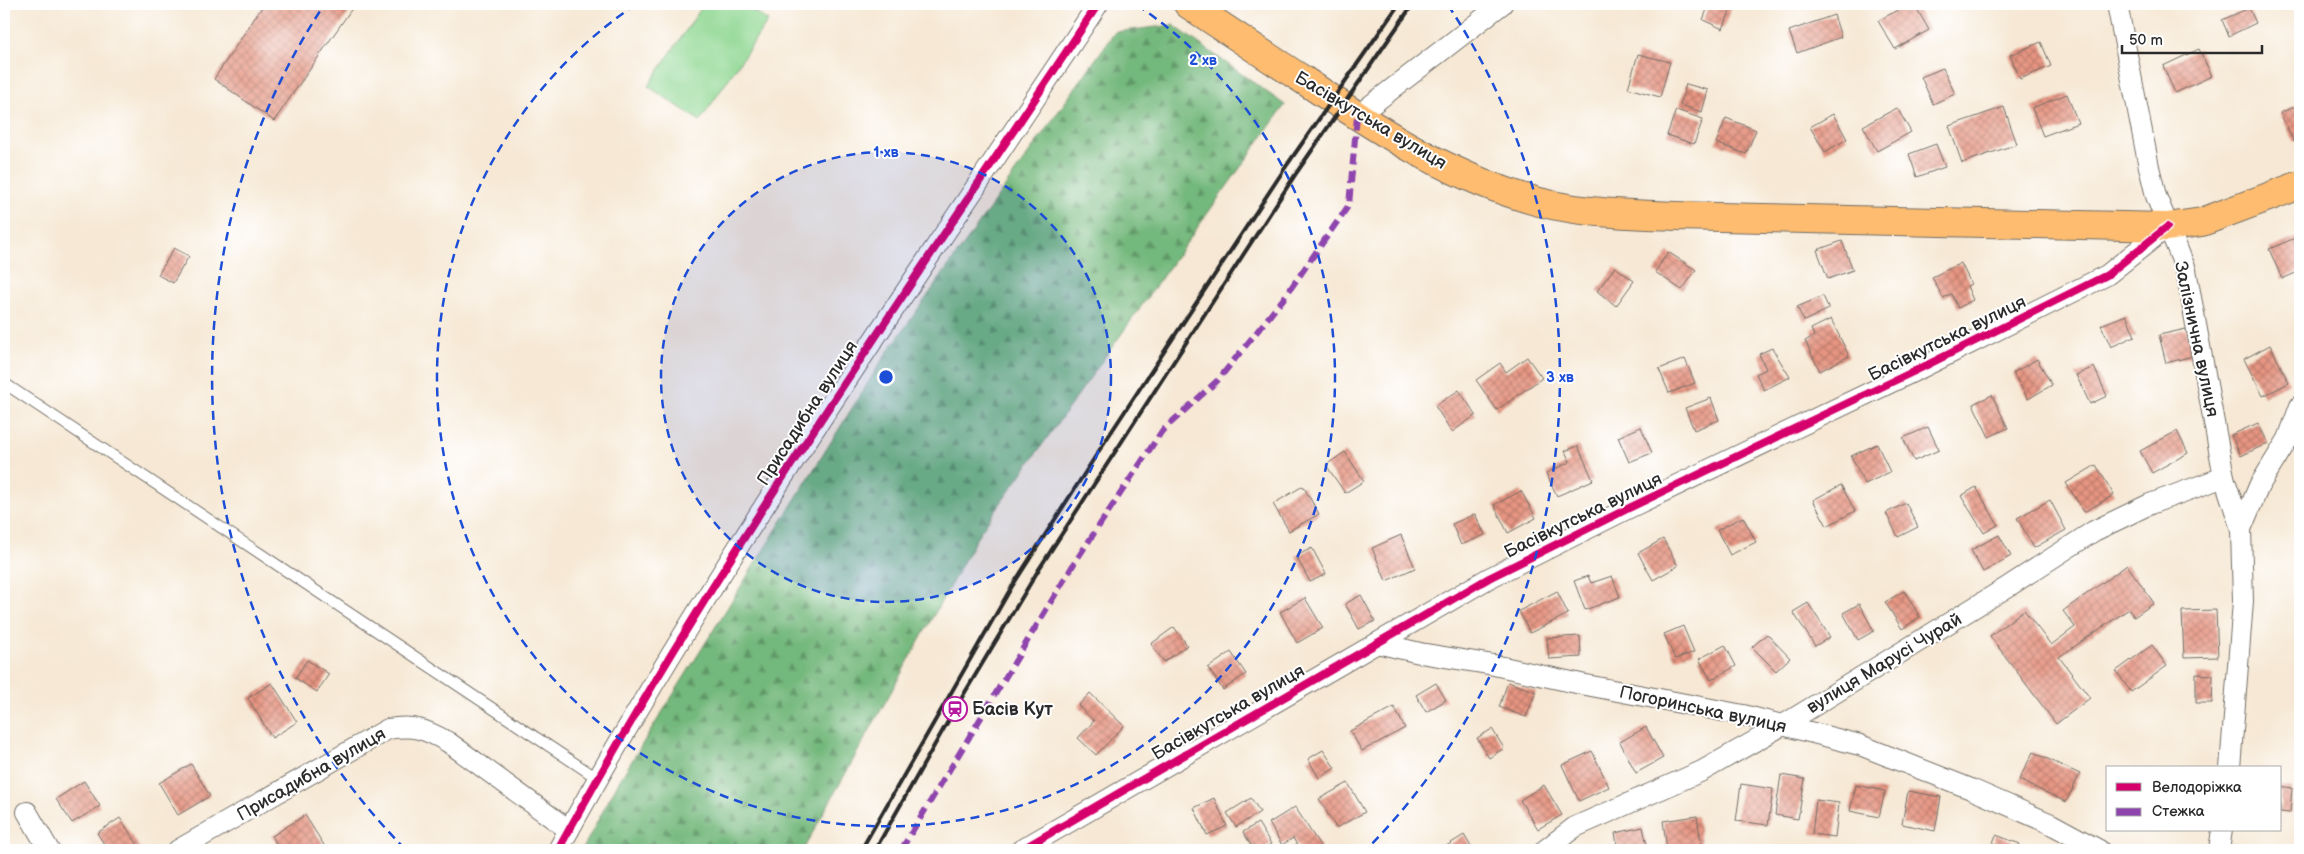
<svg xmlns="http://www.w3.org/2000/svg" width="2304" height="854" viewBox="0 0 2304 854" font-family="'Balsamiq Sans',sans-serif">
<defs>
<pattern id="forest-firs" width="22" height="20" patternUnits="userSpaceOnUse" patternTransform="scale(1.25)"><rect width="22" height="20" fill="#73b87c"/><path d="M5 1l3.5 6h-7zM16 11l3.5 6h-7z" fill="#5f9666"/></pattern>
<pattern id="building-cross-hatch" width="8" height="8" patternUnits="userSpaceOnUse" patternTransform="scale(1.25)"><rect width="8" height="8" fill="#e79582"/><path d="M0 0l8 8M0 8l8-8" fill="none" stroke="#bb7a6b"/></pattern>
</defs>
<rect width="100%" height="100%" fill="#fff"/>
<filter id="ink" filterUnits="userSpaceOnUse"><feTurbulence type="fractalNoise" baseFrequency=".02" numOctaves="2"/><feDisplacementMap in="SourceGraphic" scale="10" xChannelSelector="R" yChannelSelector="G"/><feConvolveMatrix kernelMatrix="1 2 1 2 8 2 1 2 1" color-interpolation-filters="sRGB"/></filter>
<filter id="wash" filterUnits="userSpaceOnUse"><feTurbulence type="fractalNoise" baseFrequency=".0096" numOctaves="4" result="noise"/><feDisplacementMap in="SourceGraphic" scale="20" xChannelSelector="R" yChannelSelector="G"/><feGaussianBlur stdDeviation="1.12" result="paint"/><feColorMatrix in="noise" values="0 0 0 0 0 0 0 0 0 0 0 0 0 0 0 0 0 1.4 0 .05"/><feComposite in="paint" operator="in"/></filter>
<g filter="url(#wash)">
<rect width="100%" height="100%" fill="#f6e8d4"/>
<!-- green -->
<path fill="#8fd792" stroke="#5d815e" d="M 704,4 L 743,4 L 768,21 L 700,121 L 648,86 Z"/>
<!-- forest -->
<path fill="url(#forest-firs)" stroke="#4f7254" d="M 1173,25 L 1285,105 L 980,532 L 803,850 L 582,850 L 618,783 L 884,357 L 1115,32 Z"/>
<g id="blocks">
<!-- building -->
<g fill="url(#building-cross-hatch)">
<path d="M 264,4 L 355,4 L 274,121 L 214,79 Z"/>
<path d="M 1709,4 L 1733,4 L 1723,29 L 1703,20 Z"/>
<path d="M 1908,4 L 1914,4 L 1929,30 L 1895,49 L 1878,21 Z"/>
<path d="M 2249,8 L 2256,23 L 2229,36 L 2222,20 Z"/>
<path d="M 1834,15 L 1841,37 L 1797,53 L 1789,31 Z"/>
<path d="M 2041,42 L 2051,66 L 2020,79 L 2010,55 Z"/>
<path d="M 2199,49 L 2212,76 L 2175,93 L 2163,66 Z"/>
<path d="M 1638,54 L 1670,62 L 1660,97 L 1628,88 Z"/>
<path d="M 1943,68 L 1955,94 L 1933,104 L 1921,77 Z"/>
<path d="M 1686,84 L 1708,90 L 1702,112 L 1680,105 Z"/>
<path d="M 2067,94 L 2078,123 L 2043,136 L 2032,108 Z"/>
<path d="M 2300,104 L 2300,139 L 2294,142 L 2280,113 Z"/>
<path d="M 2004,107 L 2017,144 L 1962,163 L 1949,126 Z"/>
<path d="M 1897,108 L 1911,132 L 1877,151 L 1863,126 Z"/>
<path d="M 1676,110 L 1703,119 L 1694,144 L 1667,135 Z"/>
<path d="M 1833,114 L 1847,139 L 1825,152 L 1810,127 Z"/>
<path d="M 1726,118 L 1756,130 L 1746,154 L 1716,143 Z"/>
<path d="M 1936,144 L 1945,167 L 1917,177 L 1909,154 Z"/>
<path d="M 2300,236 L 2300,271 L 2282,279 L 2269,249 Z"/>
<path d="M 1842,241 L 1853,270 L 1828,279 L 1817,250 Z"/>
<path d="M 174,248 L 189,256 L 173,283 L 158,275 Z"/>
<path d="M 1668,252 L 1696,270 L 1682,290 L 1655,272 Z"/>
<path d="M 1961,263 L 1971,284 L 1967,286 L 1973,300 L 1958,308 L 1951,294 L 1943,298 L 1932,277 Z"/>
<path d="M 1615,267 L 1634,281 L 1616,306 L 1597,291 Z"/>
<path d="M 1823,296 L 1829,309 L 1804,321 L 1797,307 Z"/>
<path d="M 2126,315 L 2135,336 L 2111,347 L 2101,325 Z"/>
<path d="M 1831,319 L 1849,356 L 1820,371 L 1805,341 L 1814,336 L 1811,329 Z"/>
<path d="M 2186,329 L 2193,356 L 2166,363 L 2159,335 Z"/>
<path d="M 2270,345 L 2289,383 L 2263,396 L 2244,359 Z"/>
<path d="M 1772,348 L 1790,377 L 1764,390 L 1756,374 L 1766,369 L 1759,354 Z"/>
<path d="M 1527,357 L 1542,378 L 1497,410 L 1476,380 L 1500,363 L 1506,372 Z"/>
<path d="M 1685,359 L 1695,383 L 1669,393 L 1659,369 Z"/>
<path d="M 2037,359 L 2052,385 L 2028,399 L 2013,373 Z"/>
<path d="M 2094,367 L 2107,396 L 2090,404 L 2076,375 Z"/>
<path d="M 1459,390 L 1476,415 L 1452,432 L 1435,406 Z"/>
<path d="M 1992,395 L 2008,428 L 1989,437 L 1973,404 Z"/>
<path d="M 1711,398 L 1719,420 L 1694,430 L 1685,408 Z"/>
<path d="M 2258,423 L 2268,443 L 2241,456 L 2231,435 Z"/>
<path d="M 1641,427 L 1652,453 L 1629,462 L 1618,437 Z"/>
<path d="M 1928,427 L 1939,450 L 1914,461 L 1903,438 Z"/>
<path d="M 2177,431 L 2188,453 L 2152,473 L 2140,451 Z"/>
<path d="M 1877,444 L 1890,472 L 1865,484 L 1851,456 Z"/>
<path d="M 1578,446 L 1593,480 L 1557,496 L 1546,473 L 1570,462 L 1565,451 Z"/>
<path d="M 1345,452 L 1364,481 L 1345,493 L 1326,465 Z"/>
<path d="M 2096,465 L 2114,495 L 2084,512 L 2066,483 Z"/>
<path d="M 1841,485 L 1855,511 L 1827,526 L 1813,500 Z"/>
<path d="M 1303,486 L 1319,514 L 1289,531 L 1273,504 Z"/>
<path d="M 1976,487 L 1998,525 L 1984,533 L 1961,496 Z"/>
<path d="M 1521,491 L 1536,518 L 1508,533 L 1494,505 Z"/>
<path d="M 2050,500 L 2066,530 L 2034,548 L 2017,518 Z"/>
<path d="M 1906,503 L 1918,527 L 1898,537 L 1886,513 Z"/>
<path d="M 1475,514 L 1485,535 L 1461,545 L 1452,524 Z"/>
<path d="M 1743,517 L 1756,542 L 1730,555 L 1717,530 Z"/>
<path d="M 1401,535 L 1415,568 L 1386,581 L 1372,548 Z"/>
<path d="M 1999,535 L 2011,556 L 1983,572 L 1971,550 Z"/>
<path d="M 1663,539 L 1678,566 L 1653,580 L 1638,553 Z"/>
<path d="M 1312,548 L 1326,574 L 1310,582 L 1296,556 Z"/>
<path d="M 2127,565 L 2154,603 L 2134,617 L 2129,609 L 2059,657 L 2090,698 L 2056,724 L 1990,636 L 2024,610 L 2051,645 L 2075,627 L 2063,611 Z"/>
<path d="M 1588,576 L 1591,583 L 1612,576 L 1620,597 L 1585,610 L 1574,581 Z"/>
<path d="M 1557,591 L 1568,614 L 1530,633 L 1519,611 Z"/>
<path d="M 1904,591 L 1920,617 L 1902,629 L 1885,602 Z"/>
<path d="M 1361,595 L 1375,621 L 1359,629 L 1345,604 Z"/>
<path d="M 1305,598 L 1323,628 L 1297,643 L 1280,612 Z"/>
<path d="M 1808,603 L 1830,637 L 1815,646 L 1793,612 Z"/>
<path d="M 1859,604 L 1874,631 L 1858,640 L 1843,613 Z"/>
<path d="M 2216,610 L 2218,657 L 2184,658 L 2182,611 Z"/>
<path d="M 1683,626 L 1694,652 L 1675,659 L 1664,634 Z"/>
<path d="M 1174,627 L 1187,645 L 1164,662 L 1151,644 Z"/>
<path d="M 1767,634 L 1790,658 L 1776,671 L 1752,647 Z"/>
<path d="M 1580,636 L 1581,657 L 1549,659 L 1547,638 Z"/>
<path d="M 1725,645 L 1736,666 L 1711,680 L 1699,659 Z"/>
<path d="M 2152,645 L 2167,666 L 2131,692 L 2116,671 Z"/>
<path d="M 1231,652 L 1246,674 L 1223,690 L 1208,668 Z"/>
<path d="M 307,660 L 329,674 L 317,692 L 295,678 Z"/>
<path d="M 2196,674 L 2213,675 L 2212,703 L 2196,703 Z"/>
<path d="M 1508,682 L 1536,692 L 1526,717 L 1499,707 Z"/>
<path d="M 272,683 L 297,722 L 272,738 L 248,698 Z"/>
<path d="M 1436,683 L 1446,700 L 1426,712 L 1416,695 Z"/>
<path d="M 1090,693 L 1124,726 L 1096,755 L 1078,738 L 1094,721 L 1078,706 Z"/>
<path d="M 1394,707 L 1405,728 L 1362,751 L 1350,731 Z"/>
<path d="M 1646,727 L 1663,758 L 1636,773 L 1620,742 Z"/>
<path d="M 1492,729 L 1504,748 L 1489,758 L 1477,738 Z"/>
<path d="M 1323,750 L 1335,768 L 1319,778 L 1308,759 Z"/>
<path d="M 1592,751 L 1609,787 L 1579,801 L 1562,765 Z"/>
<path d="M 2033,752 L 2080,774 L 2066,802 L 2019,780 Z"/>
<path d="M 191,764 L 210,796 L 178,815 L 159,783 Z"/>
<path d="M 1781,775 L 1805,779 L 1798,819 L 1775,815 Z"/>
<path d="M 84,781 L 100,806 L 72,823 L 56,799 Z"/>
<path d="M 1348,783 L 1365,812 L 1336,828 L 1319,799 Z"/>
<path d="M 1741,784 L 1773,789 L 1768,825 L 1736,821 Z"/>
<path d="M 1544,785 L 1562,815 L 1538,829 L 1520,800 Z"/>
<path d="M 1856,785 L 1885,791 L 1879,817 L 1850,811 Z"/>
<path d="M 2280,786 L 2292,788 L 2290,813 L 2280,812 Z"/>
<path d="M 1908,791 L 1941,797 L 1935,831 L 1902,824 Z"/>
<path d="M 1214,798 L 1227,826 L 1207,835 L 1194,808 Z"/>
<path d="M 1251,798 L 1260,812 L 1236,827 L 1227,813 Z"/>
<path d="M 1816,800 L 1839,803 L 1835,837 L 1812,834 Z"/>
<path d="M 1295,807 L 1321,847 L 1316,850 L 1300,850 L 1293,838 L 1282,845 L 1269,823 Z"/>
<path d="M 305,815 L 327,850 L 280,850 L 272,836 Z"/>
<path d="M 1697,816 L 1702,849 L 1667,850 L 1663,821 Z"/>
<path d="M 120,818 L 140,848 L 136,850 L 108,850 L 97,833 Z"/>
<path d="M 1258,823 L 1271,844 L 1261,850 L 1254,850 L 1243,832 Z"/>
<path d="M 1643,827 L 1648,850 L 1618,850 L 1615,833 Z"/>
<path d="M 1464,835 L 1473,850 L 1444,850 L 1443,848 Z"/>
<path d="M 1996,835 L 2020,844 L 2017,850 L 1990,850 Z"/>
</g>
</g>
</g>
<g filter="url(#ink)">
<use href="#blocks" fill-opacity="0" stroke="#726d66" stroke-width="1"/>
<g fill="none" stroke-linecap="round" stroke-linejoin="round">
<defs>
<path id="lane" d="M 4,383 L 597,778"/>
<g id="street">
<path d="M 2117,4 L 2149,167 L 2156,196 L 2186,270 L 2224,477 L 2241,529 L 2243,601 L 2230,768"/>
<path d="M 1357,116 L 1502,4"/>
<path d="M 2241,529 L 2259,486 L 2288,439 L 2300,406"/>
<path d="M 1377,643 L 1420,653 L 1494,665 L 1581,684 L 1743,715 L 1860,745 L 1971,789 L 2051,824 L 2099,850"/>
<path d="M 27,812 L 49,850"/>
<path d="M 178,850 L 388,729 C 414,725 425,729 448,742 L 569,830"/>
<path d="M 558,850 C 719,556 914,283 1098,4"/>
<path d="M 1021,850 L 1489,578 L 1629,508 L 1923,367 L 2107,275 L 2167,227"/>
<path d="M 1545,850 L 1575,827 L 1702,771 L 1783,725 L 2009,586 L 2094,531 L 2150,504 L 2224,477"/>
<path d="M 2219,850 L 2222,830"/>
</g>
<path id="primary" d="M 1188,4 C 1227,30 1266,56 1305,81 C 1373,127 1443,172 1522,197 C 1571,213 1624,214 1675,216 L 2167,227 L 2202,222 L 2300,185"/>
</defs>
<!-- lane casing -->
<use href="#lane" stroke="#726d66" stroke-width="12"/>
<!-- street casing -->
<use href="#street" stroke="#726d66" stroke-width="22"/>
<!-- primary casing -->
<use href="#primary" stroke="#726d66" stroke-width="30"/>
<!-- lane -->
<use href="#lane" stroke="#fff" stroke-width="10"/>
<!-- street -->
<use href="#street" stroke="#fff" stroke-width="20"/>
<!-- primary -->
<use href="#primary" stroke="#fdbc6f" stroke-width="28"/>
<!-- rail -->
<g stroke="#2b2b2b" stroke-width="4">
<path d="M 861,850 L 1011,588 L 1104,443 L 1287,165 L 1399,4"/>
<path d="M 875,850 L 955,709 L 1039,569 L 1297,172 L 1413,4"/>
</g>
<!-- quiet -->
<path stroke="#8e44ad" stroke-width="6" stroke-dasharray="12 6" stroke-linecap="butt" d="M 901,850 L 1075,562 L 1162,431 L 1218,380 L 1284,298 L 1349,205 L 1357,116"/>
<defs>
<g id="cycleway">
<path d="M 558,850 C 719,556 914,283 1098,4"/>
<path d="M 1021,850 L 1489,578 L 1629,508 L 1923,367 L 2107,275 L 2167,227"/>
</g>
</defs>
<!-- cycleway casing -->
<use href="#cycleway" stroke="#fff" stroke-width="11"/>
<!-- cycleway -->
<use href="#cycleway" stroke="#d6006c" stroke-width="8"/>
</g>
</g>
<!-- distance rings -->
<circle cx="886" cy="377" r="225" fill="#1d4ed8" fill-opacity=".12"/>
<g fill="none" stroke="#1d4ed8" stroke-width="2.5" stroke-dasharray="9 6">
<circle cx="886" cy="377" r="225"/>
<path d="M1137 5A449 449 0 1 1 635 5"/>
<path d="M405 849A674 674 0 0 1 324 5M1448 5A674 674 0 0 1 1367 849"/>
</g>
<!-- icons -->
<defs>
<symbol id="station-ring" viewBox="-11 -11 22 22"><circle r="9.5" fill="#fff" stroke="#b5179e" stroke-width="1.5"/><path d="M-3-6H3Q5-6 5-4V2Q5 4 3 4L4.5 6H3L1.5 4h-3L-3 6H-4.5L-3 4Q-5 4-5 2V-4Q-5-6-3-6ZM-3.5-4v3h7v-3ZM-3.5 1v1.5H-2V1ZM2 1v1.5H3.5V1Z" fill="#b5179e"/></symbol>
</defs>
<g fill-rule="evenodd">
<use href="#station-ring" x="941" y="695" width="28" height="28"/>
</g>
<g text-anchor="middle" stroke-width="4" stroke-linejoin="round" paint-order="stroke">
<!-- street labels -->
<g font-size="18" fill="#2b2b2b" stroke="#fff">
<text transform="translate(1371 120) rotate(31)" y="6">Басівкутська вулиця</text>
<text transform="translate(1947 338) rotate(-26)" y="6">Басівкутська вулиця</text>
<text transform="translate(2197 339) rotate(78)" y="6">Залізнична вулиця</text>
<text transform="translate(807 413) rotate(-57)" y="6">Присадибна вулиця</text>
<text transform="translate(1583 515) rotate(-26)" y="6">Басівкутська вулиця</text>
<text transform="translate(1884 663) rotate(-31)" y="6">вулиця Марусі Чурай</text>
<text transform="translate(1703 709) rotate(12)" y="6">Погоринська вулиця</text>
<text transform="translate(1228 712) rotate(-30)" y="6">Басівкутська вулиця</text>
<text transform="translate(311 774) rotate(-30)" y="6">Присадибна вулиця</text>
</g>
<!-- poi labels -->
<g font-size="18" font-weight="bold" fill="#2b2b2b" stroke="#fff" text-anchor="start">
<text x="972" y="715">Басів Кут</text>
</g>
</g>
<circle cx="886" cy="377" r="8" fill="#1d4ed8" stroke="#fff" stroke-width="2.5"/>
<g font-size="15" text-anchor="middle" font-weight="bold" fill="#1d4ed8" stroke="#fff" stroke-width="4" stroke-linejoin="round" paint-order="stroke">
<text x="1203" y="65">2 хв</text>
<text x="886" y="157">1 хв</text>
<text x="1560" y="382">3 хв</text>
</g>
<!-- margin -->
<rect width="2304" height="854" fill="none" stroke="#fff" stroke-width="20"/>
<!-- legend -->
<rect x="2106" y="766" width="175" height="65" fill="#ffffff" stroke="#aaaaaa"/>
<rect x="2116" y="783" width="25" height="8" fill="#d6006c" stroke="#aaaaaa"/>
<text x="2152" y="792" font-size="15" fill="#2b2b2b">Велодоріжка</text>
<rect x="2116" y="808" width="25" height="8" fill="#8e44ad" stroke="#aaaaaa"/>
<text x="2152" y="816" font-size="15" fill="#2b2b2b">Стежка</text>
<!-- scale -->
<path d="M2122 45v8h140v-8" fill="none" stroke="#2b2b2b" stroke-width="2.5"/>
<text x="2129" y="45" font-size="15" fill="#2b2b2b" stroke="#ffffff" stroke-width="4" paint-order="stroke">50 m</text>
</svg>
